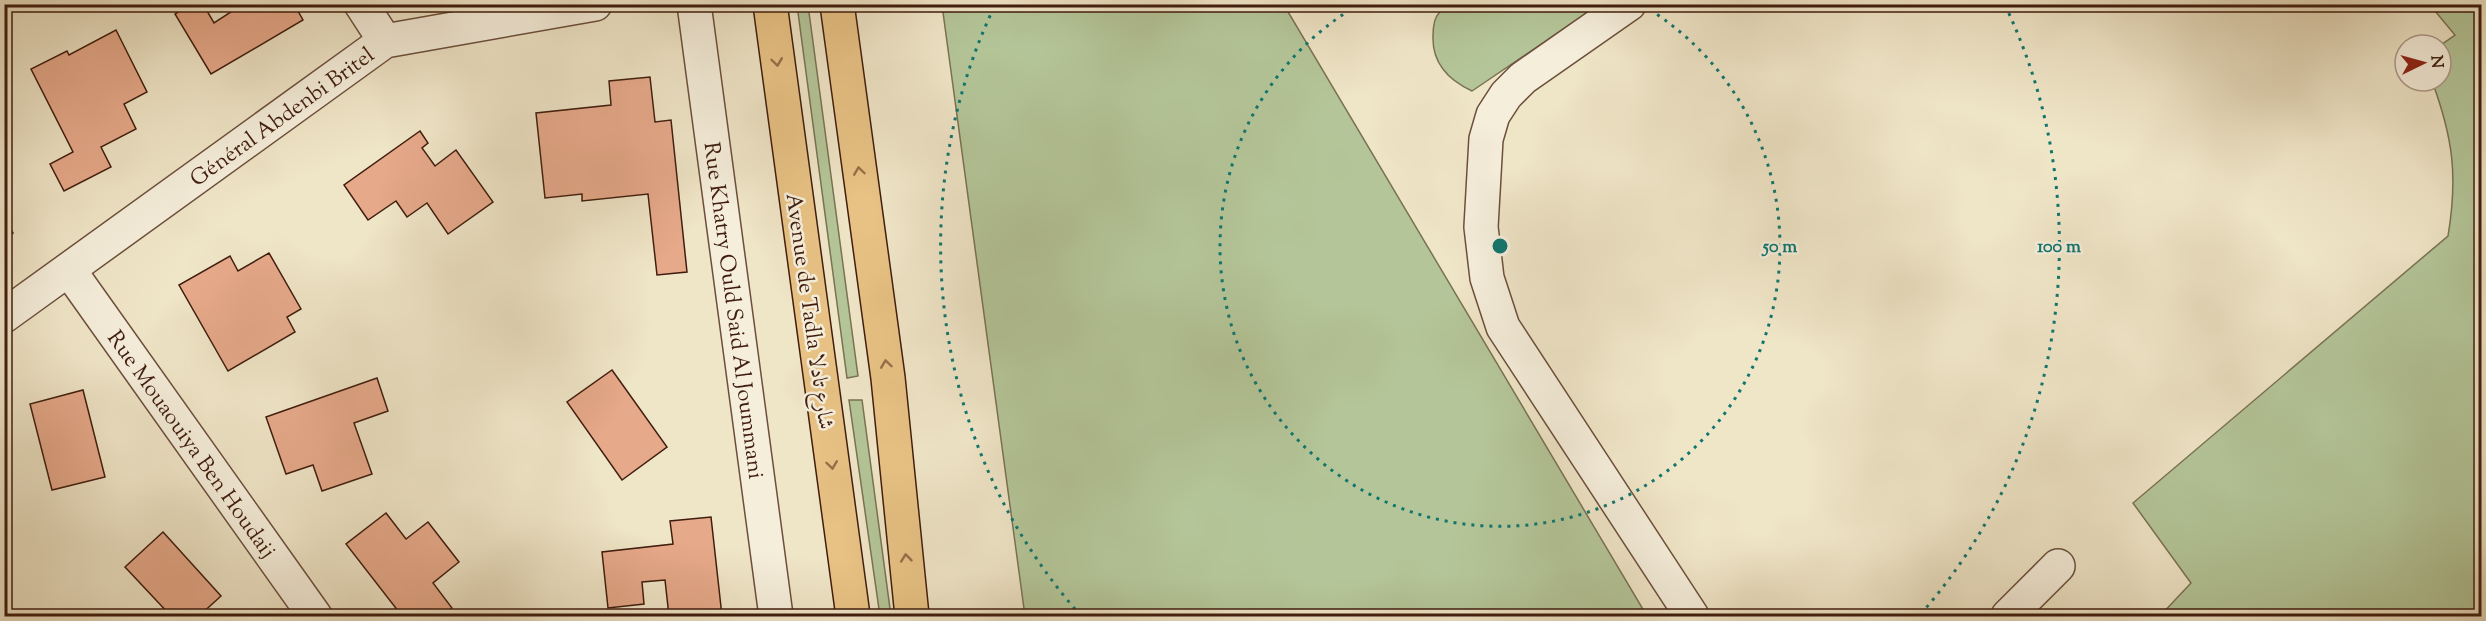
<svg xmlns="http://www.w3.org/2000/svg" width="2486" height="621" viewBox="0 0 2486 621" font-family="'Sorts Mill Goudy',Amiri,serif">
<rect width="100%" height="100%" fill="#efe5c7"/>
<filter id="stains"><feTurbulence type="fractalNoise" baseFrequency=".00333" numOctaves="4"/><feColorMatrix values="0 0 0 0 .2 0 0 0 0 .09 0 0 0 0 .02 0 0 0 .5 -.17"/></filter>
<radialGradient id="worn" r=".72"><stop offset=".6" stop-color="#630" stop-opacity="0"/><stop offset="1" stop-color="#630" stop-opacity=".3"/></radialGradient>
<!-- green -->
<g fill="#b4c699" stroke="#7a7254" stroke-width="1.5">
<path d="M 797,5 L 808,5 L 858,376 L 847,378 Z"/>
<path d="M 942,5 L 1284,5 L 1647,616 L 1025,616 Z"/>
<path d="M 1451,5 L 1451,4 L 1599,5 L 1472,91 C 1448,80 1432,63 1433,36 C 1433,29 1434,18 1439,13 C 1442,10 1447,7 1451,5 Z"/>
<path d="M 2430,5 L 2481,5 L 2481,616 L 2160,616 L 2191,583 L 2133,503 L 2448,236 C 2458,176 2453,138 2432,81 L 2441,81 L 2441,45 L 2455,35 Z"/>
<path d="M 849,400 L 862,400 L 891,616 L 880,616 Z"/>
</g>
<!-- building -->
<g fill="#e6a98a" stroke="#401d0e" stroke-width="1.5">
<path d="M 191,4 L 203,4 L 214,23 L 243,4 L 294,4 L 303,20 L 211,74 L 175,14 Z"/>
<path d="M 116,30 L 147,92 L 124,104 L 136,129 L 101,147 L 111,167 L 64,191 L 50,164 L 73,152 L 31,69 L 67,51 L 69,55 Z"/>
<path d="M 650,77 L 655,122 L 671,120 L 687,272 L 657,275 L 648,194 L 582,201 L 582,194 L 545,198 L 536,113 L 611,105 L 609,81 Z"/>
<path d="M 420,131 L 428,143 L 422,148 L 435,166 L 456,150 L 493,202 L 448,234 L 427,203 L 407,217 L 396,201 L 368,220 L 344,185 Z"/>
<path d="M 4,218 L 13,233 L 4,238 Z"/>
<path d="M 269,253 L 301,309 L 287,317 L 295,332 L 228,371 L 179,285 L 230,256 L 238,271 Z"/>
<path d="M 612,370 L 667,447 L 622,480 L 567,402 Z"/>
<path d="M 377,378 L 388,411 L 354,423 L 372,474 L 322,491 L 313,465 L 286,474 L 266,417 Z"/>
<path d="M 83,390 L 105,477 L 52,490 L 30,404 Z"/>
<path d="M 386,513 L 406,539 L 428,522 L 459,562 L 433,583 L 452,608 L 441,616 L 402,616 L 346,544 Z"/>
<path d="M 711,517 L 722,616 L 669,616 L 665,580 L 642,582 L 644,604 L 608,608 L 602,552 L 673,544 L 670,521 Z"/>
<path d="M 163,532 L 221,596 L 199,616 L 171,616 L 125,567 Z"/>
</g>
<g fill="none" stroke-linecap="round" stroke-linejoin="round">
<defs>
<g id="minor">
<path d="M 361,4 L 385,41"/>
<path id="s1" d="M 694,4 L 776,616"/>
<path d="M 1629,4 L 1523,78 L 1506,95 L 1493,115 L 1486,139 L 1481,227 L 1487,278 L 1503,327 L 1692,616"/>
<path id="s2" d="M 69,270 L 315,616"/>
<path id="s3" d="M 4,316 L 385,41 L 595,4"/>
<path d="M 2008,616 L 2058,566"/>
</g>
<g id="major">
<path d="M 770,4 L 853,616"/>
<path d="M 837,4 L 888,378 L 912,616"/>
</g>
</defs>
<!-- minor casing -->
<use href="#minor" stroke="#6c4f3c" stroke-width="36"/>
<!-- major casing -->
<use href="#major" stroke="#401d0e" stroke-width="36"/>
<!-- minor -->
<use href="#minor" stroke="#f5eedb" stroke-width="33"/>
<!-- major -->
<use href="#major" stroke="#e8c284" stroke-width="33"/>
</g>
<!-- one-way arrows -->
<defs><path id="oneway-chevron" d="M-2-3.5L2.5 0L-2 3.5" fill="none" stroke-width="1.6" stroke-linecap="round" stroke-linejoin="round" transform="scale(1.5)"/></defs>
<g stroke="#947049">
<use href="#oneway-chevron" transform="translate(777 62) rotate(82)"/>
<use href="#oneway-chevron" transform="translate(859 171) rotate(-98)"/>
<use href="#oneway-chevron" transform="translate(886 364) rotate(-98)"/>
<use href="#oneway-chevron" transform="translate(832 465) rotate(82)"/>
<use href="#oneway-chevron" transform="translate(906 558) rotate(-96)"/>
</g>
<!-- distance rings -->
<g fill="none" stroke="#0f766e" stroke-width="3" stroke-dasharray="3 6">
<path d="M1642 5A280 280 0 1 1 1358 5"/>
<path d="M1081 616A559 559 0 0 1 995 5M2005 5A559 559 0 0 1 1919 616"/>
</g>
<g text-anchor="middle" stroke-width="5" stroke-linejoin="round" paint-order="stroke">
<!-- street labels -->
<g font-size="22" fill="#401d0e" stroke="#f5eedb">
<text dy="8" stroke="none"><textPath href="#s3" startOffset="342">Général Abdenbi Britel</textPath></text>
<text dy="8" stroke="none"><textPath href="#s1" startOffset="309">Rue Khatry Ould Said Al Joummani</textPath></text>
<text transform="translate(811 311) rotate(82)" y="8">Avenue de Tadla شارع تادلا</text>
<text dy="8" stroke="none"><textPath href="#s2" startOffset="213">Rue Mouaouiya Ben Houdaij</textPath></text>
</g>
</g>
<circle cx="1500" cy="246" r="9" fill="#0f766e" stroke="#f5eedb" stroke-width="3"/>
<g font-size="18" text-anchor="middle" font-weight="bold" fill="#0f766e" stroke="#f5eedb" stroke-width="5" stroke-linejoin="round" paint-order="stroke">
<text x="1780" y="252">50 m</text>
<text x="2059" y="252">100 m</text>
</g>
<!-- margin -->
<rect width="2486" height="621" fill="none" stroke="#efe5c7" stroke-width="24"/>
<rect x="6" y="6" width="2474" height="609" fill="none" stroke="#401d0e" stroke-width="3"/>
<rect x="12" y="12" width="2462" height="597" fill="none" stroke="#401d0e" stroke-width="1.5"/>
<!-- north arrow -->
<g transform="translate(2423 63) rotate(85)"><circle r="28" fill="#f5eedb" stroke="#ad9a89" stroke-width="1.5"/>
<path d="M0-4.5L10 22L0 15L-10 22Z" fill="#8f2418"/>
<text y="-9" font-size="16" font-weight="bold" text-anchor="middle" fill="#401d0e">N</text>
</g>
<rect width="100%" height="100%" filter="url(#stains)"/>
<rect width="100%" height="100%" fill="url(#worn)"/>
</svg>
